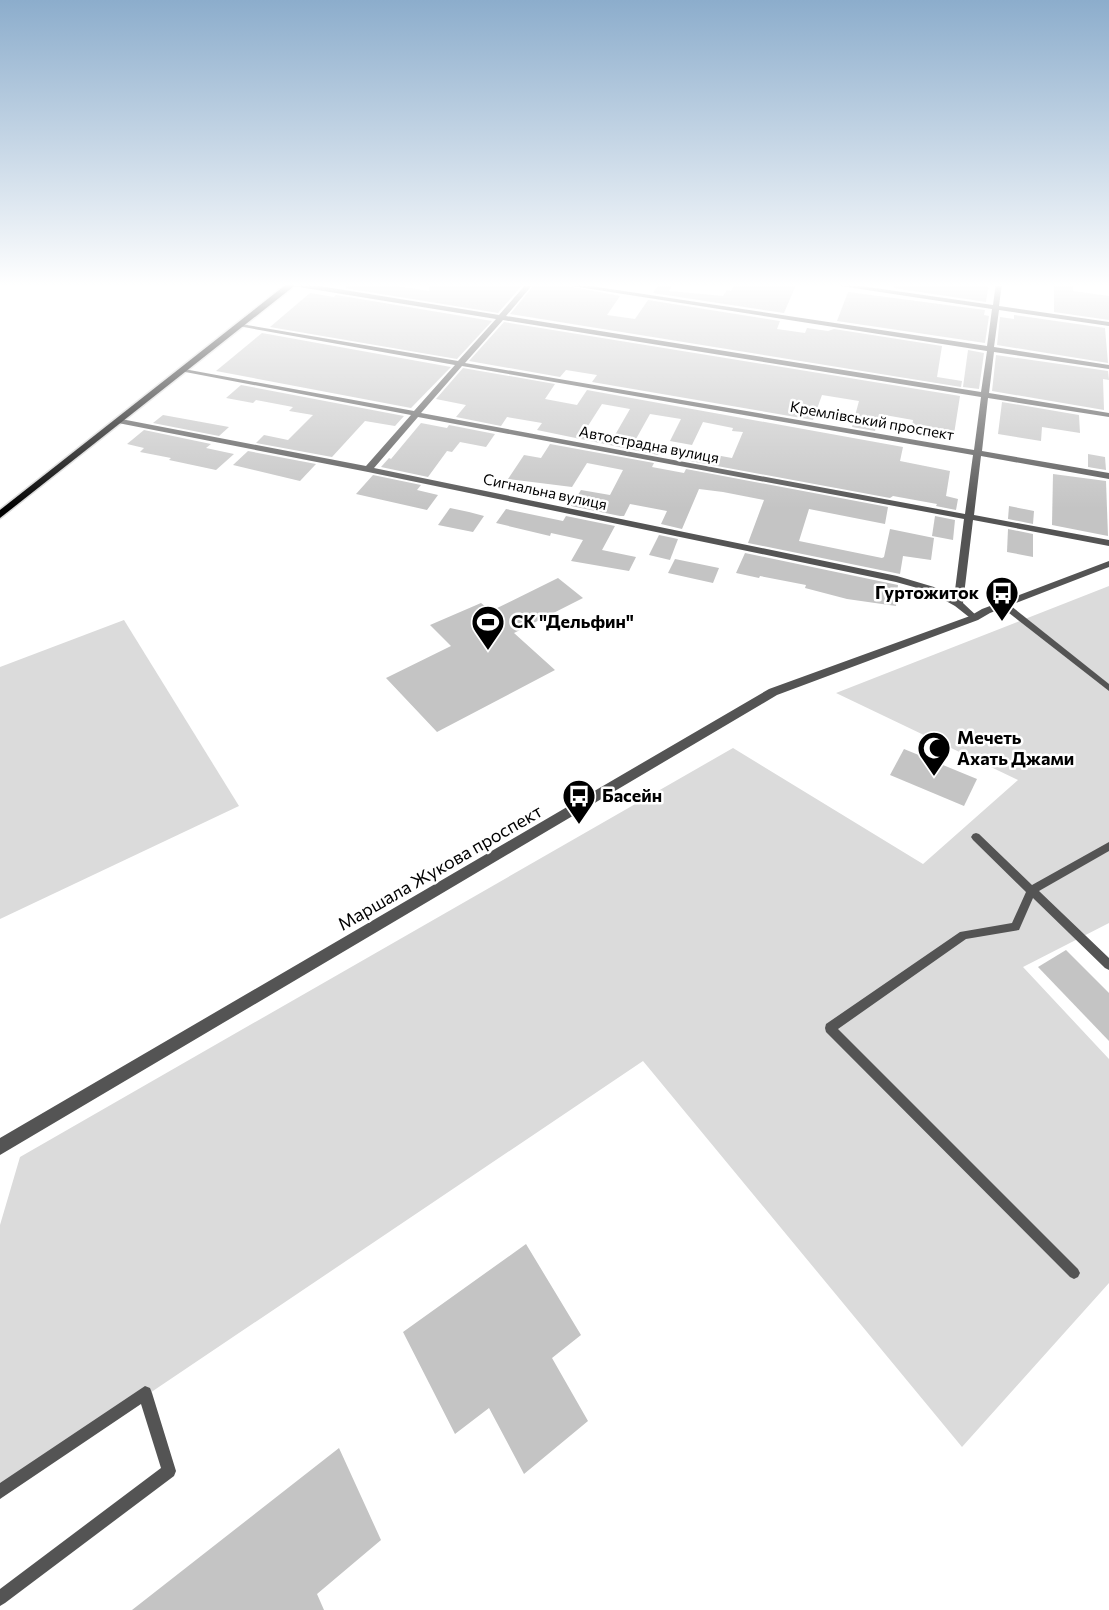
<svg xmlns="http://www.w3.org/2000/svg" width="1109" height="1610" viewBox="0 0 1109 1610" font-family="Commissioner,sans-serif">
<rect width="100%" height="100%" fill="#fff"/>
<!-- green -->
<g fill="#dbdbdb">
<path d="M 1109,586 L 1109,923 L 1023,967 L 1109,1059 L 1109,1283 L 962,1447 L 643,1061 L 0,1494 L 0,1225 L 20,1157 L 733,748 L 923,864 L 1018,780 L 836,693 Z"/>
<path d="M 124,620 L 239,806 L 0,919 L 0,667 Z"/>
</g>
<!-- building -->
<g fill="#c4c4c4" fill-rule="evenodd">
<path d="M 351,283 L 377,283 L 429,291 L 429,283 L 524,283 L 498,313 L 345,288 Z"/>
<path d="M 536,283 L 551,283 L 620,296 L 607,315 L 635,319 L 648,300 L 780,321 L 777,329 L 805,333 L 807,328 L 828,331 L 834,329 L 942,346 L 937,377 L 962,381 L 961,387 L 510,314 Z"/>
<path d="M 659,283 L 674,283 L 669,291 L 723,296 L 727,290 L 731,291 L 735,283 L 796,285 L 784,313 L 653,293 Z"/>
<path d="M 906,283 L 989,283 L 986,302 L 894,288 L 895,284 L 906,286 Z"/>
<path d="M 1054,283 L 1073,283 L 1073,291 L 1109,296 L 1109,320 L 1054,312 Z"/>
<path d="M 848,292 L 985,310 L 984,315 L 989,316 L 985,343 L 837,321 Z"/>
<path d="M 310,293 L 334,297 L 336,295 L 492,321 L 457,359 L 270,327 Z"/>
<path d="M 1014,315 L 1105,328 L 1108,363 L 997,345 L 1000,317 L 1014,319 Z"/>
<path d="M 504,322 L 960,396 L 954,434 L 930,430 L 929,436 L 911,433 L 913,420 L 879,414 L 875,431 L 852,427 L 859,401 L 822,395 L 813,420 L 592,382 L 597,375 L 566,370 L 560,377 L 469,361 Z"/>
<path d="M 262,333 L 451,367 L 411,408 L 216,371 Z"/>
<path d="M 968,350 L 984,353 L 979,389 L 963,387 Z"/>
<path d="M 996,355 L 1108,371 L 1109,380 L 1103,379 L 1104,410 L 992,391 Z"/>
<path d="M 463,368 L 555,384 L 545,399 L 577,405 L 587,390 L 903,447 L 900,461 L 950,471 L 946,496 L 958,499 L 956,510 L 936,506 L 937,504 L 893,496 L 890,498 L 690,461 L 694,451 L 732,458 L 743,432 L 732,431 L 733,428 L 703,422 L 692,445 L 670,441 L 681,419 L 650,414 L 636,439 L 664,444 L 658,455 L 537,430 L 542,423 L 507,417 L 501,426 L 456,417 L 466,405 L 436,399 ZM 602,404 L 630,409 L 615,435 L 586,429 Z"/>
<path d="M 241,385 L 404,416 L 395,426 L 365,421 L 332,457 L 256,443 L 264,435 L 288,440 L 313,415 L 289,411 L 293,407 L 256,400 L 253,403 L 226,398 Z"/>
<path d="M 1002,402 L 1079,415 L 1080,433 L 1042,427 L 1041,441 L 998,434 Z"/>
<path d="M 163,415 L 229,427 L 219,436 L 153,423 Z"/>
<path d="M 421,423 L 447,428 L 449,425 L 495,434 L 486,447 L 460,442 L 452,452 L 447,451 L 428,477 L 381,467 L 389,458 L 391,459 Z"/>
<path d="M 144,430 L 211,444 L 206,448 L 234,454 L 216,470 L 169,460 L 171,458 L 140,452 L 144,448 L 127,444 Z"/>
<path d="M 550,444 L 654,463 L 652,467 L 684,473 L 686,469 L 888,507 L 885,524 L 809,509 L 799,541 L 882,558 L 884,557 L 890,529 L 934,538 L 931,560 L 903,556 L 900,574 L 748,543 L 764,500 L 723,492 L 699,489 L 682,529 L 661,524 L 667,511 L 630,504 L 624,516 L 620,516 L 571,506 L 581,490 L 610,495 L 623,470 L 587,463 L 572,487 L 508,479 L 524,455 L 541,458 Z"/>
<path d="M 248,451 L 316,464 L 300,481 L 233,465 Z"/>
<path d="M 1088,454 L 1105,457 L 1106,470 L 1088,467 Z"/>
<path d="M 1053,474 L 1106,481 L 1108,536 L 1052,525 Z"/>
<path d="M 373,475 L 421,485 L 417,490 L 438,495 L 427,510 L 356,494 Z"/>
<path d="M 1009,506 L 1034,511 L 1033,524 L 1008,519 Z"/>
<path d="M 450,508 L 469,512 L 484,516 L 473,532 L 438,525 Z"/>
<path d="M 506,509 L 563,521 L 566,516 L 615,526 L 602,550 L 636,557 L 629,571 L 571,561 L 583,540 L 551,533 L 550,536 L 496,523 Z"/>
<path d="M 935,516 L 955,520 L 953,540 L 932,536 Z"/>
<path d="M 1008,529 L 1033,534 L 1033,557 L 1007,552 Z"/>
<path d="M 659,535 L 678,539 L 670,560 L 649,555 Z"/>
<path d="M 745,553 L 898,585 L 896,606 L 847,599 L 805,588 L 806,585 L 760,576 L 759,578 L 736,573 Z"/>
<path d="M 675,559 L 719,568 L 713,583 L 668,573 Z"/>
<path d="M 558,578 L 583,598 L 514,633 L 555,670 L 437,732 L 386,678 L 451,646 L 430,625 L 481,603 L 491,611 Z"/>
<path d="M 904,749 L 977,779 L 964,806 L 890,775 Z"/>
<path d="M 1066,950 L 1109,993 L 1109,1041 L 1038,967 Z"/>
<path d="M 526,1244 L 581,1335 L 552,1358 L 588,1421 L 524,1474 L 489,1408 L 455,1434 L 403,1332 Z"/>
<path d="M 339,1448 L 381,1540 L 317,1594 L 324,1610 L 132,1610 Z"/>
</g>
<g fill="none" stroke-linecap="round" stroke-linejoin="round">
<defs>
<path id="primary" d="M 288,283 L 298,283 L 0,518 L 0,510 Z"/>
</defs>
<!-- primary casing -->
<use href="#primary" stroke="#dbdbdb" stroke-width="3"/>
<!-- service -->
<g fill="#545454" fill-rule="evenodd">
<path d="M 1000,602 L 1006,602 L 1109,684 L 1109,691 L 1000,606 Z"/>
<path d="M 976,833 L 979,834 L 1032,885 L 1109,842 L 1109,851 L 1039,891 L 1109,958 L 1109,970 L 1105,968 L 1033,898 L 1019,930 L 966,939 L 838,1029 L 1078,1269 L 1080,1273 L 1078,1277 L 1074,1279 L 1070,1277 L 826,1032 L 825,1028 L 826,1024 L 960,932 L 1012,923 L 1026,892 L 973,840 L 971,837 L 973,834 Z"/>
<path d="M 145,1386 L 150,1388 L 152,1393 L 176,1471 L 174,1476 L 5,1603 L 0,1606 L 0,1589 L 161,1468 L 141,1404 L 0,1499 L 0,1483 Z"/>
</g>
<!-- minor -->
<path fill="#545454" fill-rule="evenodd" d="M 290,283 L 301,283 L 499,315 L 527,283 L 534,283 L 506,316 L 981,392 L 987,351 L 553,283 L 571,283 L 987,346 L 992,309 L 821,283 L 840,283 L 993,305 L 996,283 L 1002,283 L 999,306 L 1109,322 L 1109,326 L 999,310 L 994,347 L 1109,365 L 1109,369 L 994,352 L 989,393 L 1109,413 L 1109,417 L 988,398 L 982,451 L 1109,473 L 1109,479 L 981,456 L 974,515 L 1109,540 L 1109,546 L 973,520 L 963,603 L 979,618 L 974,621 L 955,606 L 928,591 L 896,582 L 368,472 L 118,423 L 118,419 L 121,419 L 366,466 L 411,415 L 180,371 L 184,369 L 414,411 L 455,365 L 238,326 L 241,324 L 458,361 L 496,319 L 293,286 ZM 503,320 L 981,397 L 974,450 L 465,363 ZM 462,366 L 973,455 L 965,514 L 421,413 ZM 418,417 L 964,519 L 954,598 L 934,587 L 897,576 L 374,468 Z"/>
<!-- tertiary -->
<path fill="#545454" fill-rule="evenodd" d="M 1109,561 L 1109,567 L 990,613 L 978,620 L 777,695 L 0,1155 L 0,1138 L 769,689 L 970,616 L 982,609 Z"/>
<!-- primary -->
<use href="#primary" fill="#000" fill-rule="evenodd"/>
</g>
<!-- sky -->
<linearGradient id="sky" x2="0" y2="1"><stop stop-color="#8cadcc"/><stop offset="0.56" stop-color="#fff"/><stop offset="1" stop-color="#fff" stop-opacity="0"/></linearGradient>
<rect width="1109" height="509" fill="url(#sky)"/>
<!-- icons -->
<defs>
<symbol id="bus-pin" viewBox="-11 -11 22 30"><path d="M0 17L-7.5 6A9.5 9.5 0 1 1 7.5 6Z" fill="#000" stroke="#fff"/><path d="M-5-6H5V4H4V6H2V4H-2V6H-4V4H-5ZM-3.5-4V0h7V-4ZM-3.5 1.2v1.5H-2V1.2ZM2 1.2v1.5H3.5V1.2Z" fill="#fff"/></symbol>
<symbol id="stadium-pin" viewBox="-11 -11 22 30"><path d="M0 17L-7.5 6A9.5 9.5 0 1 1 7.5 6Z" fill="#000" stroke="#fff"/><path d="M0-5a6.5 5 0 1 0 0 10a6.5 5 0 1 0 0-10ZM-3.5-1.8h7v3.6h-7Z" fill="#fff"/></symbol>
<symbol id="mosque-pin" viewBox="-11 -11 22 30"><path d="M0 17L-7.5 6A9.5 9.5 0 1 1 7.5 6Z" fill="#000" stroke="#fff"/><path d="M3.5-4.9A6 6 0 1 0 3.5 4.9A5 5 0 1 1 3.5-4.9Z" fill="#fff"/></symbol>
</defs>
<g fill-rule="evenodd">
<use href="#bus-pin" x="983" y="574" width="38" height="52"/>
<use href="#stadium-pin" x="469" y="603" width="38" height="52"/>
<use href="#mosque-pin" x="915" y="729" width="38" height="52"/>
<use href="#bus-pin" x="560" y="777" width="38" height="52"/>
</g>
<g text-anchor="middle" stroke-width="5" stroke-linejoin="round" paint-order="stroke">
<!-- far-street labels -->
<g font-size="15" fill="#000" stroke="#fff">
<text transform="translate(872 421) rotate(10)" y="5">Кремлівський проспект</text>
<text transform="translate(649 445) rotate(11)" y="5">Автострадна вулиця</text>
<text transform="translate(545 492) rotate(12)" y="5">Сигнальна вулиця</text>
</g>
<!-- poi labels -->
<g font-size="18" font-weight="bold" fill="#000" stroke="#fff" text-anchor="start">
<text x="979" y="599" text-anchor="end">Гуртожиток</text>
<text x="511" y="628">СК "Дельфин"</text>
<text x="957" y="744">Мечеть<tspan x="957" dy="21">Ахать Джами</tspan></text>
<text x="602" y="802">Басейн</text>
</g>
<!-- street labels -->
<g font-size="18" fill="#000" stroke="#fff">
<text transform="translate(440 868) rotate(-30)" y="6">Маршала Жукова проспект</text>
</g>
</g>
</svg>
